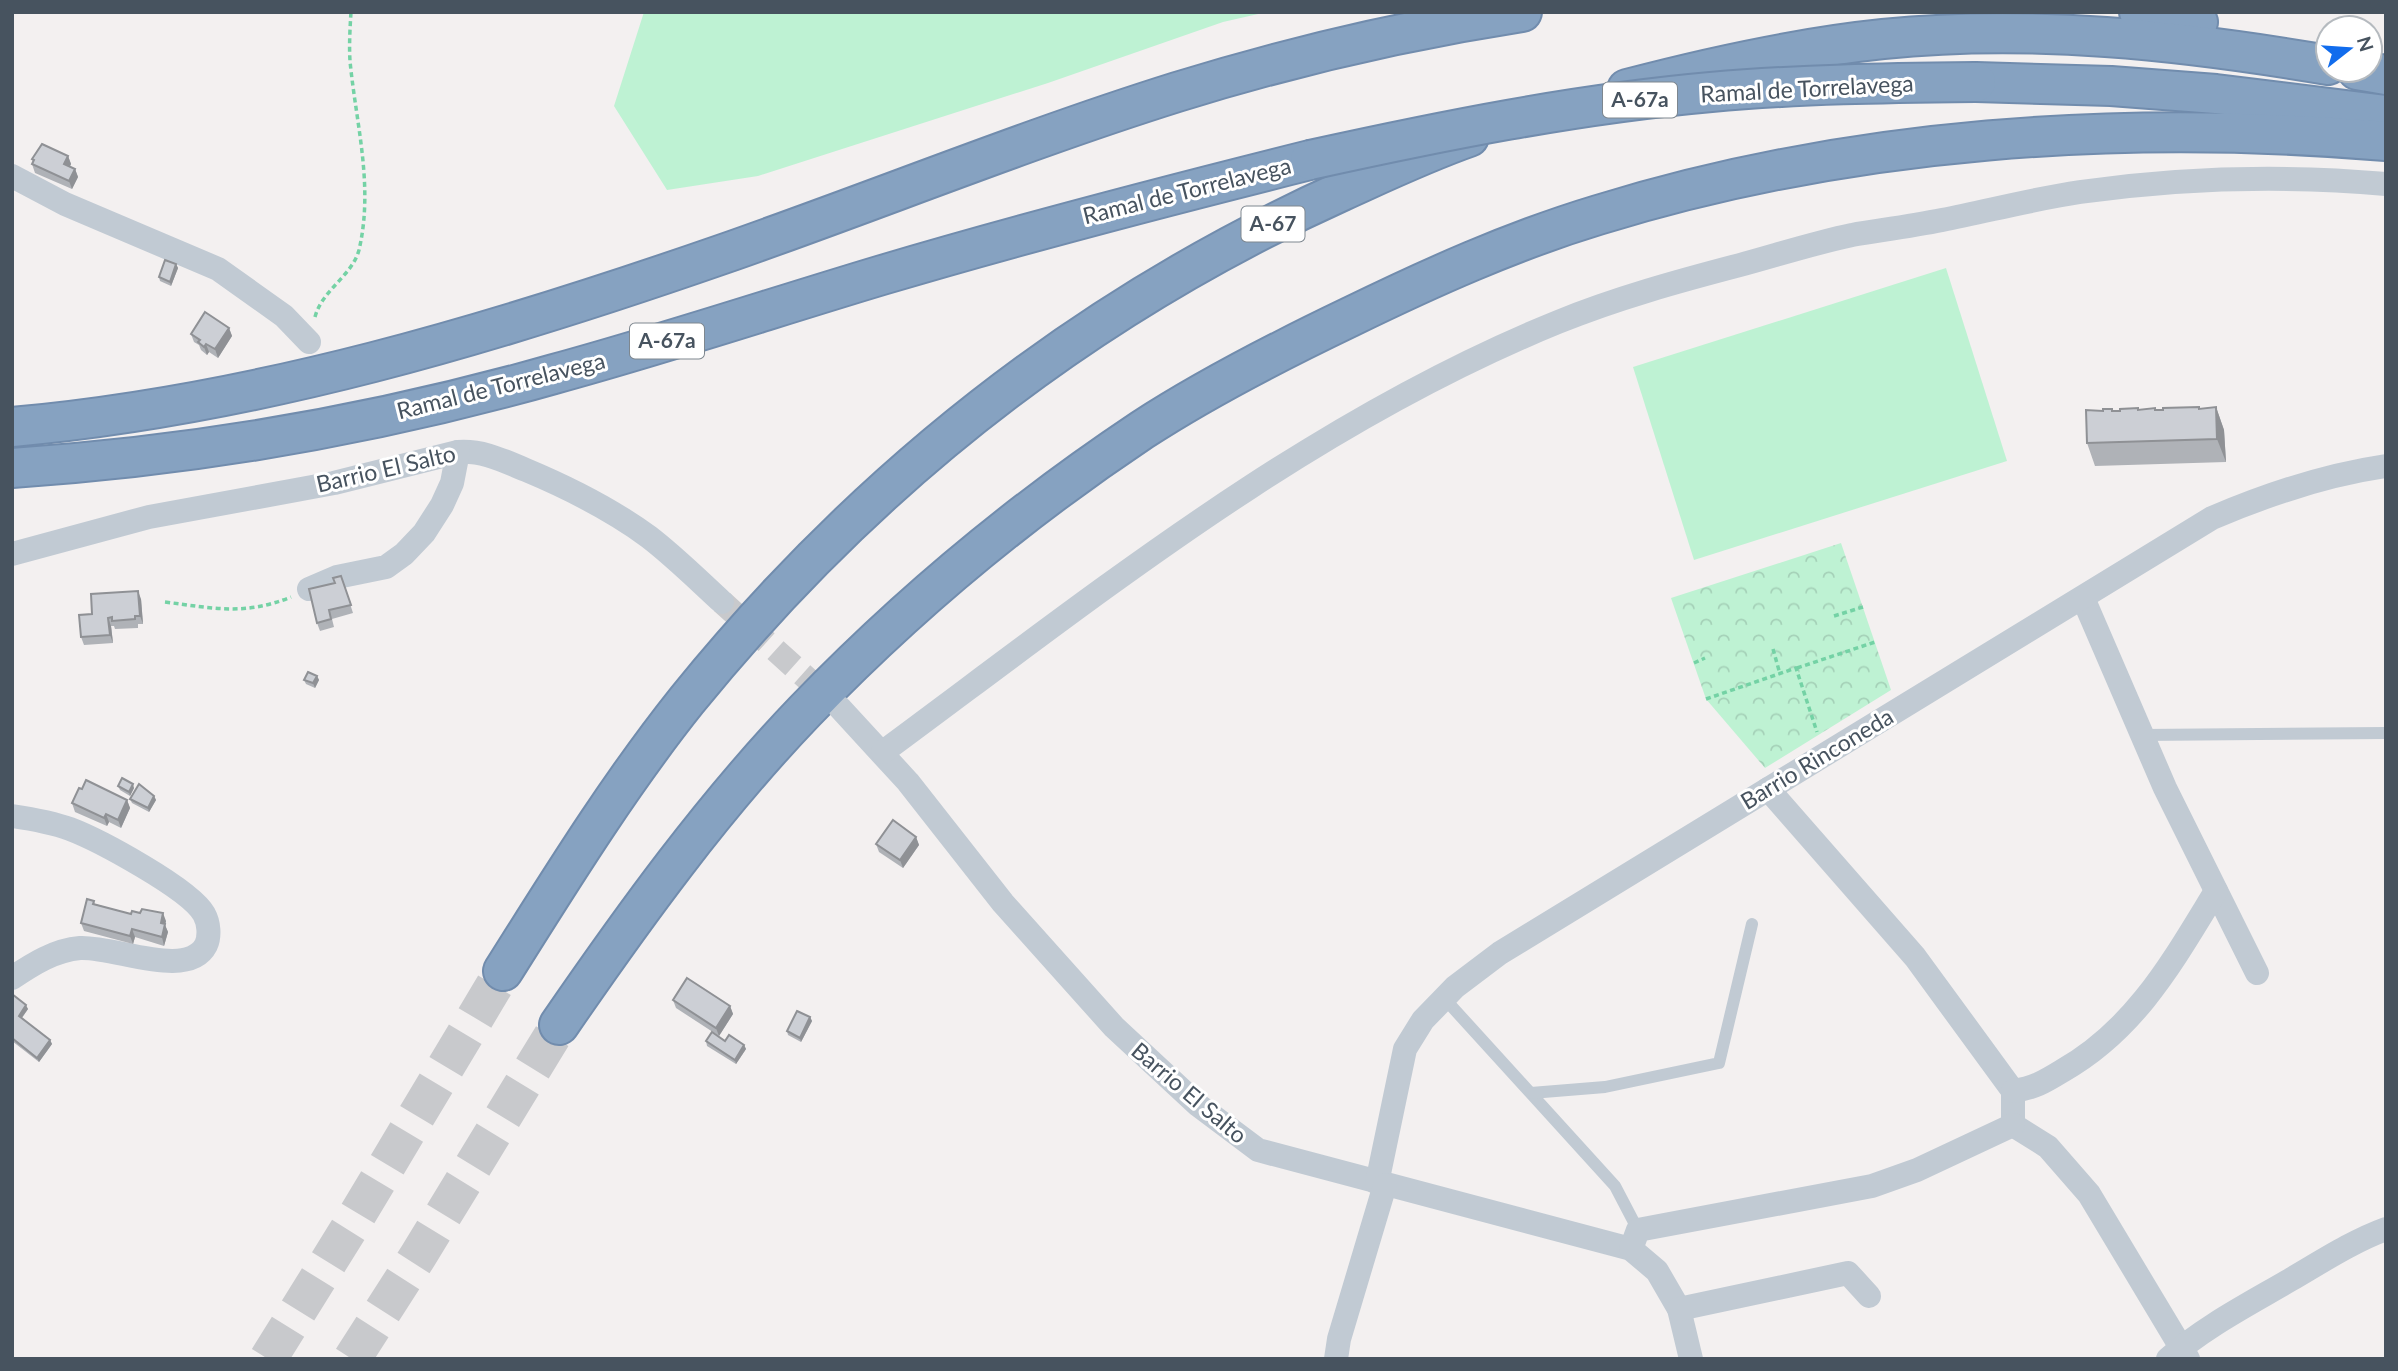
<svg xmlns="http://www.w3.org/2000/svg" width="2398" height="1371" viewBox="0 0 2398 1371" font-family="Lato,sans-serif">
<defs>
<pattern id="forest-crowns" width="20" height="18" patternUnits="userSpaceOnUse" patternTransform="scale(1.75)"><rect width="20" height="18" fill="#bef2d3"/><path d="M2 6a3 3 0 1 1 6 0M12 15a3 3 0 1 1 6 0" fill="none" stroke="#a5d1b8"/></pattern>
</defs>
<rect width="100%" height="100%" fill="#f3f0f0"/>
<!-- green -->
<g fill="#bef2d3">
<path d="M 644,12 L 1267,12 L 1223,22 L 1048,83 L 758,176 L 667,190 L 614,106 Z"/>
<path d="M 1946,268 L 2007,461 L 1694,560 L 1633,367 Z"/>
</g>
<!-- forest -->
<path fill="url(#forest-crowns)" d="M 1841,543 L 1891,690 L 1765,768 L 1706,699 L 1671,598 Z"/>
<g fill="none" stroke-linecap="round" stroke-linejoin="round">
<!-- minor-tunnel -->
<path stroke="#c8c9cc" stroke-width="24" stroke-dasharray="24 12" stroke-linecap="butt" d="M 722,602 L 833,702"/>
<!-- motorway-tunnel -->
<g stroke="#c8c9cc" stroke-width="38" stroke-dasharray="38 19" stroke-linecap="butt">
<path d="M 268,1359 L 350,1227 L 503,971"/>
<path d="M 352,1359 L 418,1256 L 559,1025"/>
</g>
<defs>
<g id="motorway">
<path d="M 2139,12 L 2198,22"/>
<path d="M 2357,70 L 2386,75"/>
<path d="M 1976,82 L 2111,86 L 2216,94 L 2386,115"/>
<path d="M 1627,89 C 1711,67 1796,48 1883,39 C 2031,24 2181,40 2328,65"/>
<path d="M 12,427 C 256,405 493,334 723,254 C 875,201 1024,140 1177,92 C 1290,57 1405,30 1522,12"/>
<path d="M 12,468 C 195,456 378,424 554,374 C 664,344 772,308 882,275 C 1023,233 1166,196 1310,160"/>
<path d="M 503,971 C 561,879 619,785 687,700 C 866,479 1083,308 1342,191 C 1384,172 1426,152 1469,137"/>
<path d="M 559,1025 C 634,916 712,808 804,712 C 906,606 1019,512 1142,430 C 1208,387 1279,351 1350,317 C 1430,278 1512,241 1598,215 C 1850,137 2123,119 2386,141"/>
</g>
</defs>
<!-- motorway casing -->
<use href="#motorway" stroke="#718cad" stroke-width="42"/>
<!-- path -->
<g stroke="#74d2a5" stroke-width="3.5" stroke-dasharray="5 3.5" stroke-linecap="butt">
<path d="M 315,317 C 322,290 352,276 359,250 C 374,186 356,124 350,61 C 349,45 350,28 351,12"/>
<path d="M 165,602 C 213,608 244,616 291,597"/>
<path d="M 1834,616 L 1863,607"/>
<path d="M 1773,649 L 1780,674"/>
<path d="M 1694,663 L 1705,658"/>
<path d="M 1797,668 L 1875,642"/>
<path d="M 1706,699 L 1796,668 L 1817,732"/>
</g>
<!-- service -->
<g stroke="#c1cad3" stroke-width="12">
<path d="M 2142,735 L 2386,733"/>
<path d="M 1444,998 L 1615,1186 L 1638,1230"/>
<path d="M 1531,1093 L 1605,1087 L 1719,1063 L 1752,924"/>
</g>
<!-- minor -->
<g stroke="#c1cad3" stroke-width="24">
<path d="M 12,176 L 65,204 L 218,269 L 284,316 L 309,342"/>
<path d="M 12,554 L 149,517 L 334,483 L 458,452 C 483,450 504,461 526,470 C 569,488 611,509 649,537 C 675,557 698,580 722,602"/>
<path d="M 309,589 L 337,577 L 386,567 L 404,554 L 424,533 L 442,505 L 452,483 L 458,452"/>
<path d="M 2083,598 L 2165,788 L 2257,973"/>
<path d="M 840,708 L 908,782 L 1003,903 L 1114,1027 L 1198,1105 L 1258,1150 L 1631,1249 L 1657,1271 L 1679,1309 L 1691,1359"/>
<path d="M 883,752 C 1097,594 1309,423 1558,322 C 1617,298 1679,281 1740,265 C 1777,255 1814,243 1852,235 C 1882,230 1912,226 1942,220 C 1988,211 2033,199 2080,192 C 2180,178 2285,175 2386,184"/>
<path d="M 1768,789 L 1915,957 L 2013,1091 L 2013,1125"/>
<path d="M 12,816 C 32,819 51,822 70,829 C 99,840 190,889 204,914 C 209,923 210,936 206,945 C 188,980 115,946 80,948 C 55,950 33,964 12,978"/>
<path d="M 2013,1091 C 2034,1088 2044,1082 2062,1071 C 2136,1029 2173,961 2216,891"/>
<path d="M 2013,1125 L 2048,1147 L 2089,1194 L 2188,1359"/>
<path d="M 1377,1183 L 1405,1049 L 1423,1020 L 1455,987 L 1500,953 L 2212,518 C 2268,494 2325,475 2386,466"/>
<path d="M 1631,1249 L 1638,1230 L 1872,1186 L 1917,1170 L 2013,1125"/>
<path d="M 1679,1309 L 1848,1273 L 1869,1296"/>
<path d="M 1336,1359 L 1339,1339 L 1385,1185"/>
<path d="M 2168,1359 C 2204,1327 2249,1304 2290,1280 C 2321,1262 2353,1241 2386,1229"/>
</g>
<!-- motorway -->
<use href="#motorway" stroke="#86a2c1" stroke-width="38"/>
<defs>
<path id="motorway-bridge" d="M 1310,160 C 1442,131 1576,104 1711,92 C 1799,84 1888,83 1976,82"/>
</defs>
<!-- motorway-bridge casing -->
<use href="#motorway-bridge" stroke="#718cad" stroke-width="42" stroke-linecap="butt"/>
<!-- motorway-bridge -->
<use href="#motorway-bridge" stroke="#86a2c1" stroke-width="38"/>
</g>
<!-- wall -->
<g fill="#afb2b7">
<path d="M 68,156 L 71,164 L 70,166 L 75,169 L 78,177 L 72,189 L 35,173 L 32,164 L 33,162 L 32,159 Z"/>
<path d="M 176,264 L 178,268 L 171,286 L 160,281 L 159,277 Z"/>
<path d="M 229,328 L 232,336 L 218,358 L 209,352 L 207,355 L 201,350 L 199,345 L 194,342 L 191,334 Z"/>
<path d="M 2199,407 L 2199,409 L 2216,407 L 2224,430 L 2226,462 L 2095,466 L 2087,443 L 2113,411 L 2138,408 L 2139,410 L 2155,408 L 2156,410 Z"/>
<path d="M 341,576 L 353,613 L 332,619 L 334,627 L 320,631 L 317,623 L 335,583 Z"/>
<path d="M 141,599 L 143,624 L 138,624 L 138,628 L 115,629 L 114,626 L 111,626 L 113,643 L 84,645 L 81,637 L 92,614 Z"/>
<path d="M 317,676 L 319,680 L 315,688 L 306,684 L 304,680 Z"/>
<path d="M 118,786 L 134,788 L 130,796 L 120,790 Z"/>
<path d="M 82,789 L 127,800 L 130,808 L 121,828 L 109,822 L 107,826 L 75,812 L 72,803 Z"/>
<path d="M 154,796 L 156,800 L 149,812 L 132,803 L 130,799 Z"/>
<path d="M 916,837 L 919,845 L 903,868 L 879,852 L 876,844 Z"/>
<path d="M 94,901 L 95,904 L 131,914 L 166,921 L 165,925 L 168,932 L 164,946 L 135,937 L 133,944 L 84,931 L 81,923 Z"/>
<path d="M 12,994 L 28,1009 L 22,1018 L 50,1040 L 52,1044 L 39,1062 L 12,1041 Z"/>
<path d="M 673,1000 L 730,1006 L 733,1014 L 719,1036 L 676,1008 Z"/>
<path d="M 810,1017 L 812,1021 L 801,1042 L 788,1035 L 787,1031 Z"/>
<path d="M 706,1041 L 725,1041 L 744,1045 L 746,1049 L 736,1064 L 707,1046 Z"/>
</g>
<!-- shaded-wall -->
<g fill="#8f9195">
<path d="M 68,156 L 71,164 L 67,172 L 64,164 Z"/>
<path d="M 75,169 L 78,177 L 72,189 L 69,181 Z"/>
<path d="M 176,264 L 178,268 L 171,286 L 170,282 Z"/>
<path d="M 229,328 L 232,336 L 218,358 L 215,349 Z"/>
<path d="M 206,344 L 209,352 L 207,355 L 204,347 Z"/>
<path d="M 2216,407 L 2224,430 L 2226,462 L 2217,439 Z"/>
<path d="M 138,591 L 141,599 L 143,624 L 140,616 Z"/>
<path d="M 108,618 L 111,626 L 113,643 L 110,635 Z"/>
<path d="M 317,676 L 319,680 L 315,688 L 313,683 Z"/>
<path d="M 133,784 L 134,788 L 130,796 L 129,792 Z"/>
<path d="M 154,796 L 156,800 L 149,812 L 148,808 Z"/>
<path d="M 127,800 L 130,808 L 121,828 L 118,820 Z"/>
<path d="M 106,814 L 109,822 L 107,826 L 104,818 Z"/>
<path d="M 916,837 L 919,845 L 903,868 L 900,860 Z"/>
<path d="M 163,913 L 166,921 L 165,925 L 168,932 L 164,946 L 162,937 L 161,923 Z"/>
<path d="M 132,929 L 135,937 L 133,944 L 130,936 Z"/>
<path d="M 26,1005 L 28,1009 L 20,1020 L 19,1016 Z"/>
<path d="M 730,1006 L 733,1014 L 719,1036 L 716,1028 Z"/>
<path d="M 810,1017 L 812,1021 L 801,1042 L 800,1038 Z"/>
<path d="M 50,1040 L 52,1044 L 39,1062 L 37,1058 Z"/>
<path d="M 744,1045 L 746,1049 L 736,1064 L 735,1060 Z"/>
</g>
<!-- building -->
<g fill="#cccfd5" stroke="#8f9195" stroke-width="2">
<path d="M 42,144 L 68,156 L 64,164 L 75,169 L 69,181 L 32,164 L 34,160 L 32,159 Z"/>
<path d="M 165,260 L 176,264 L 170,282 L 159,277 Z"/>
<path d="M 205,312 L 229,328 L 215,349 L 206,344 L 204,347 L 198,342 L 200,340 L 191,334 Z"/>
<path d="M 2199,407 L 2199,409 L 2216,407 L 2217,439 L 2087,443 L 2086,410 L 2103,411 L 2103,409 L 2112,409 L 2112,411 L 2120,411 L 2120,409 L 2138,408 L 2138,410 L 2155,408 L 2155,410 L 2163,410 L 2163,408 Z"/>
<path d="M 341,576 L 351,605 L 329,610 L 331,619 L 317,623 L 309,589 L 335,583 L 333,578 Z"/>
<path d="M 138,591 L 140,616 L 135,616 L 135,619 L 112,621 L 112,617 L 108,618 L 110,635 L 81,637 L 79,615 L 92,614 L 91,594 Z"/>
<path d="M 308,672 L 317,676 L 313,683 L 304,680 Z"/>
<path d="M 122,778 L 133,784 L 129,792 L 118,786 Z"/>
<path d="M 86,780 L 127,800 L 118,820 L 106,814 L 104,818 L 72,803 L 79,788 L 82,789 Z"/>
<path d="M 139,784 L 154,796 L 148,808 L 130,799 Z"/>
<path d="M 893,820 L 916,837 L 900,860 L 876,844 Z"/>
<path d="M 87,899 L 94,901 L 93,904 L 131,914 L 132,911 L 140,913 L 142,909 L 163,913 L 161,923 L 165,924 L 162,937 L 132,929 L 130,936 L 81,923 Z"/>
<path d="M 687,978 L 730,1006 L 716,1028 L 673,1000 Z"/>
<path d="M 12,994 L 26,1005 L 19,1016 L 50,1040 L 37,1058 L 12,1038 Z"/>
<path d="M 797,1011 L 810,1017 L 800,1038 L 787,1031 Z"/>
<path d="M 712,1032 L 725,1041 L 729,1035 L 744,1045 L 735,1060 L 706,1041 Z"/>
</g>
<g text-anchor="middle" stroke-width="6" stroke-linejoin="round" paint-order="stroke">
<!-- shield labels -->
<g fill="#fff" stroke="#7e878f" stroke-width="2">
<rect x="1603" y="82.5" width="74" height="35" rx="5"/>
<rect x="1241.5" y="206.5" width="63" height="35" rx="5"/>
<rect x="630" y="323.5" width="74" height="35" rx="5"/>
</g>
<g font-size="21" font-weight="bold" fill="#47535f">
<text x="1640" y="107">A-67a</text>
<text x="1273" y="231">A-67</text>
<text x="667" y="348">A-67a</text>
</g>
<!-- street labels -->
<g font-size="23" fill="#47535f" stroke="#fff">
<text transform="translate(1807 89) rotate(-3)" y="8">Ramal de Torrelavega</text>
<text transform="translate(1187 191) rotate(-14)" y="8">Ramal de Torrelavega</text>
<text transform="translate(501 386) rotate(-14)" y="8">Ramal de Torrelavega</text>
<text transform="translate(386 469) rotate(-13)" y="8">Barrio El Salto</text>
<text transform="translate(1817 759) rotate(-31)" y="8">Barrio Rinconeda</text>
<text transform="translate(1189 1093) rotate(40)" y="8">Barrio El Salto</text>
</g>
</g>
<!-- border -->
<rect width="2398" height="1371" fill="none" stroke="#47535f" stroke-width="28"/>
<!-- north arrow -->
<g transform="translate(2349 49) rotate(73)"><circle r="33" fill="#ffffff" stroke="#b5babf" stroke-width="2"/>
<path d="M0-5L12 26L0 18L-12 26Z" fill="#116ced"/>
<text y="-10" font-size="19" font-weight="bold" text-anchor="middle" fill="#47535f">N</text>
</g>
</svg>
